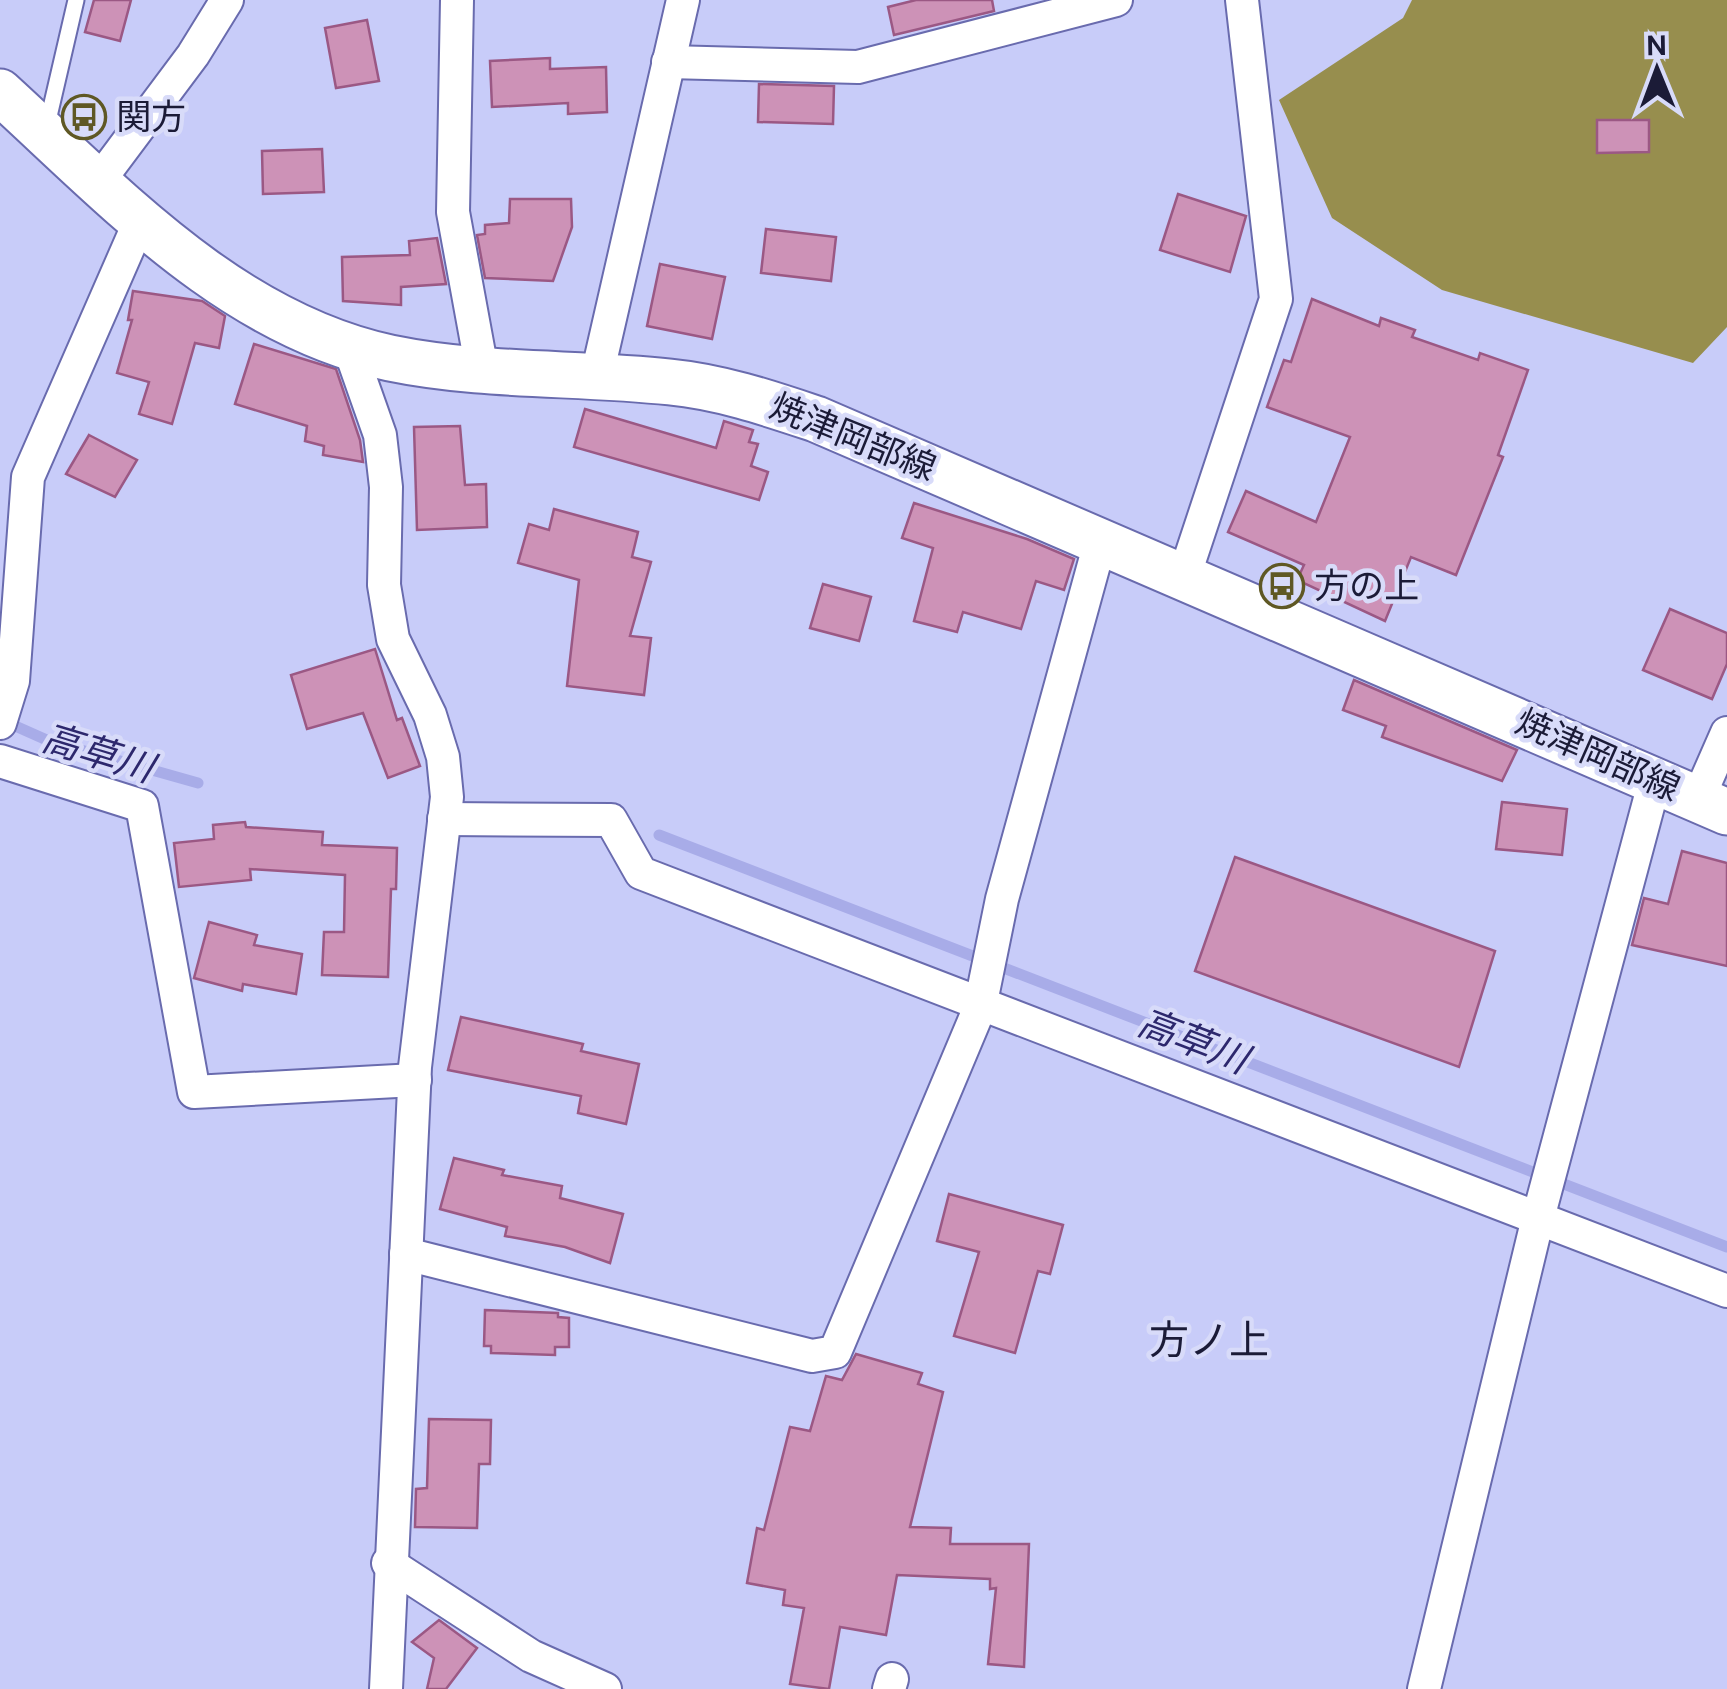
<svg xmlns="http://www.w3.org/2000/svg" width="1727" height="1689" viewBox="0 0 1727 1689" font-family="'DM Sans','Noto Sans JP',sans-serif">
<rect width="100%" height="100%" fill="#c8ccf9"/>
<!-- forest -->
<path fill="#978e4e" d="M 1412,0 L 1727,0 L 1727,327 L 1693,363 L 1442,290 L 1332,218 L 1279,100 L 1403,18 Z"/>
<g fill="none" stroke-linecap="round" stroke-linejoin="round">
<!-- stream -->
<g stroke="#a8ace8" stroke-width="11">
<path d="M 4,721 L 49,741 L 198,783"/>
<path d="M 659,835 L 1727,1247"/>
</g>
</g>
<!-- building -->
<g fill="#cd92b7" stroke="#9b5884" stroke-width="2.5">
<path d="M 94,0 L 131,0 L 120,41 L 85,32 Z"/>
<path d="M 916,0 L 992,0 L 994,11 L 894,35 L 888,7 Z"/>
<path d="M 367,20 L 379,81 L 336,88 L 325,28 Z"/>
<path d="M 550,58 L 550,69 L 606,67 L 607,112 L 568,114 L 568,103 L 492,107 L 490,61 Z"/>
<path d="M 759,84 L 834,86 L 833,124 L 758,122 Z"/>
<path d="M 1597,120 L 1649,120 L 1649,152 L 1597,153 Z"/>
<path d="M 322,149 L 324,192 L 263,194 L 262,151 Z"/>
<path d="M 1178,194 L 1246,216 L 1230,272 L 1160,250 Z"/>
<path d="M 510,199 L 571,199 L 572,227 L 553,281 L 485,278 L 477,235 L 485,234 L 485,225 L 509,223 Z"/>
<path d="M 766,229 L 836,237 L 831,281 L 761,273 Z"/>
<path d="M 437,238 L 446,284 L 401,287 L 401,305 L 343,301 L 342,257 L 410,255 L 409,241 Z"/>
<path d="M 660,264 L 725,277 L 712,339 L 647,326 Z"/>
<path d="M 133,291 L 202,301 L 225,316 L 219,348 L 195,343 L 172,424 L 139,414 L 149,382 L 117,373 L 132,320 L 128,320 Z"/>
<path d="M 1312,299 L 1379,326 L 1381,318 L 1415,330 L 1412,337 L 1478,360 L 1480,353 L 1528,370 L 1498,455 L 1503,457 L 1456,575 L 1411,557 L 1385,621 L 1297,580 L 1304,565 L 1228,532 L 1246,491 L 1316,522 L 1350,437 L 1267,407 L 1284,360 L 1291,362 Z"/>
<path d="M 254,344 L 336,369 L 360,440 L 363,462 L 323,455 L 324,446 L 305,441 L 307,426 L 235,404 Z"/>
<path d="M 585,409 L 716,448 L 724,421 L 753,430 L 749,442 L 758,444 L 751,466 L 768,472 L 759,500 L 574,447 Z"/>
<path d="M 460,426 L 465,485 L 486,484 L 487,527 L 417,530 L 414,427 Z"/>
<path d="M 89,435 L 137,460 L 115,497 L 66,474 Z"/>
<path d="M 914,503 L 1027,539 L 1074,559 L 1064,590 L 1036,581 L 1021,629 L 963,612 L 957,632 L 914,621 L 933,548 L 902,538 Z"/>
<path d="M 554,509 L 638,532 L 632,557 L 651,562 L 630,636 L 651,638 L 644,695 L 567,686 L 579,580 L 518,563 L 529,524 L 549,530 Z"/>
<path d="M 823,584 L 871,597 L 859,641 L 810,628 Z"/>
<path d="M 1670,609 L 1727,633 L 1727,664 L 1712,699 L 1643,670 Z"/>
<path d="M 375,649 L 397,720 L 402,718 L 420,766 L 388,778 L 363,713 L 307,729 L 291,675 Z"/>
<path d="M 1354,680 L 1517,750 L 1502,781 L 1382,737 L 1386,726 L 1343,710 Z"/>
<path d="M 1502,802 L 1567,809 L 1562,855 L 1496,849 Z"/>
<path d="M 245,822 L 246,827 L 323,832 L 322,845 L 397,848 L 396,889 L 391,889 L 388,977 L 322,975 L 324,932 L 344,932 L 345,875 L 250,869 L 251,880 L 179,887 L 174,843 L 214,839 L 213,825 Z"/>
<path d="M 1682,851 L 1727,863 L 1727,966 L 1632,945 L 1644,898 L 1668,904 Z"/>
<path d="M 1235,857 L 1495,951 L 1459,1067 L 1195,971 Z"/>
<path d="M 209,922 L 257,935 L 254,945 L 302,954 L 296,994 L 243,984 L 242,991 L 194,978 Z"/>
<path d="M 461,1017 L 583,1044 L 581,1051 L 639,1064 L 626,1124 L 578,1113 L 581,1096 L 448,1070 Z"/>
<path d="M 454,1158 L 504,1170 L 502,1175 L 562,1186 L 560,1198 L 623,1214 L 610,1263 L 565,1247 L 505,1236 L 507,1227 L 440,1209 Z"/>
<path d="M 949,1194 L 1063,1225 L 1050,1274 L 1038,1271 L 1015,1353 L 954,1336 L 979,1252 L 937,1241 Z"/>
<path d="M 485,1310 L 558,1313 L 558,1317 L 569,1318 L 569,1347 L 555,1347 L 555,1355 L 491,1353 L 491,1346 L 484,1346 Z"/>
<path d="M 856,1354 L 922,1373 L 918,1384 L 943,1392 L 910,1527 L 951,1528 L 950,1544 L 1029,1544 L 1024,1667 L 988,1664 L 996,1588 L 990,1589 L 990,1579 L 897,1575 L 886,1635 L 840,1627 L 829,1689 L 790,1684 L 804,1608 L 783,1605 L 785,1590 L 747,1583 L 757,1528 L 764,1530 L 790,1427 L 810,1431 L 826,1376 L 842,1380 Z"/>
<path d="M 429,1419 L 491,1420 L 490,1464 L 479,1464 L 477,1528 L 415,1527 L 416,1489 L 427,1488 Z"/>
<path d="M 439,1620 L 477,1648 L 446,1689 L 427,1689 L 434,1658 L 412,1642 Z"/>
</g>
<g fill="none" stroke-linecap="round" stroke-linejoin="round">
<defs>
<path id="service" d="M 47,125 L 76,0"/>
<g id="minor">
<path d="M 457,0 L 453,212 L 482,370"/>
<path d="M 668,62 L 858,67 L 1116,0"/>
<path d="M 98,182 L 193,55 L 227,0"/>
<path d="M 349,347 L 380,435 L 386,487 L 384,585 L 393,639 L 430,715 L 443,757 L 447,797 L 415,1067 L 386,1689"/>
<path d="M 597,375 L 683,0"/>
<path d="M 1185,574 L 1276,299 L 1242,0"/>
<path d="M 0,723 L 13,681 L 28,477 L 140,221"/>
<path d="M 0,761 L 142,806 L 194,1092 L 415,1080"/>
<path d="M 1698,799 L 1727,733"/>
<path d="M 444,819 L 611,820 L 641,873 L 1727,1291"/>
<path d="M 406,1254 L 812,1356 L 835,1352 L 980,1007 L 1002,899 L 1101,539"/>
<path d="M 388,1563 L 531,1656 L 605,1689"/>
<path d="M 889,1689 L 892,1679"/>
<path d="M 1424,1689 L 1538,1218 L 1655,780"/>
</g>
<path id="secondary" d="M 0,92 C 115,197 231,324 390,358 C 482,377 577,372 670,382 C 721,387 768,403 816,419 L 1727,812"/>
</defs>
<!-- service casing -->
<use href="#service" stroke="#696bae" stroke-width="19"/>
<!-- minor casing -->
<use href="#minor" stroke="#696bae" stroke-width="36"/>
<!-- secondary casing -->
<use href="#secondary" stroke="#696bae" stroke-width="49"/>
<!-- service -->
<use href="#service" stroke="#fff" stroke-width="15"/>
<!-- minor -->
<use href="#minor" stroke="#fff" stroke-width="32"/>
<!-- secondary -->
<use href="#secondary" stroke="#fff" stroke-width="45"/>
</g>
<!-- icons -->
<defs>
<symbol id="bus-ring" viewBox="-11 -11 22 22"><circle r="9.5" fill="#d8dbf9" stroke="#5f5824" stroke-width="1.5"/><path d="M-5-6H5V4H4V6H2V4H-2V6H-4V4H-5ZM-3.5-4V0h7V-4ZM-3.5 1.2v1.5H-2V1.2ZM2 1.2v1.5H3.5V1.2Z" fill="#5f5824"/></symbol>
</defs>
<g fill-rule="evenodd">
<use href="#bus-ring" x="59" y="92" width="50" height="50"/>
<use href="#bus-ring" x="1257" y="561" width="50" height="50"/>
</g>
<g text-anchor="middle" stroke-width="9" stroke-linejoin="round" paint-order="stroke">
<!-- poi labels -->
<g font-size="35" fill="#1b1b37" stroke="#d8dbf9" text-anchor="start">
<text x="116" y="129">関方</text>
<text x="1314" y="598">方の上</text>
</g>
<!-- street labels -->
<g font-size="35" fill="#1b1b37" stroke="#d8dbf9">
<text transform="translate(853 437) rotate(22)" y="12">焼津岡部線</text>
<text transform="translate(1598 755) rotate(24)" y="12">焼津岡部線</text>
</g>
<!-- water labels -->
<g font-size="38" font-style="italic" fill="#2d286d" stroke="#d8dbf9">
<text transform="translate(98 753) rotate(17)" y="13">高草川</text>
<text transform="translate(1193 1041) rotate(21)" y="13">高草川</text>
</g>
<!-- quarter labels -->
<g font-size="40" fill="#1b1b37" stroke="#d8dbf9">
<text x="1209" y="1354">方ノ上</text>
</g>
</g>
<!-- north arrow -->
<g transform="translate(1657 70) rotate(359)" stroke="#d8dbf9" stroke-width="8" paint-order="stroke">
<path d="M0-8L18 38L0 25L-18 38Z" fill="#1b1b37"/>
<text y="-15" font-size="28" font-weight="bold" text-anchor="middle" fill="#1b1b37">N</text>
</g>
</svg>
